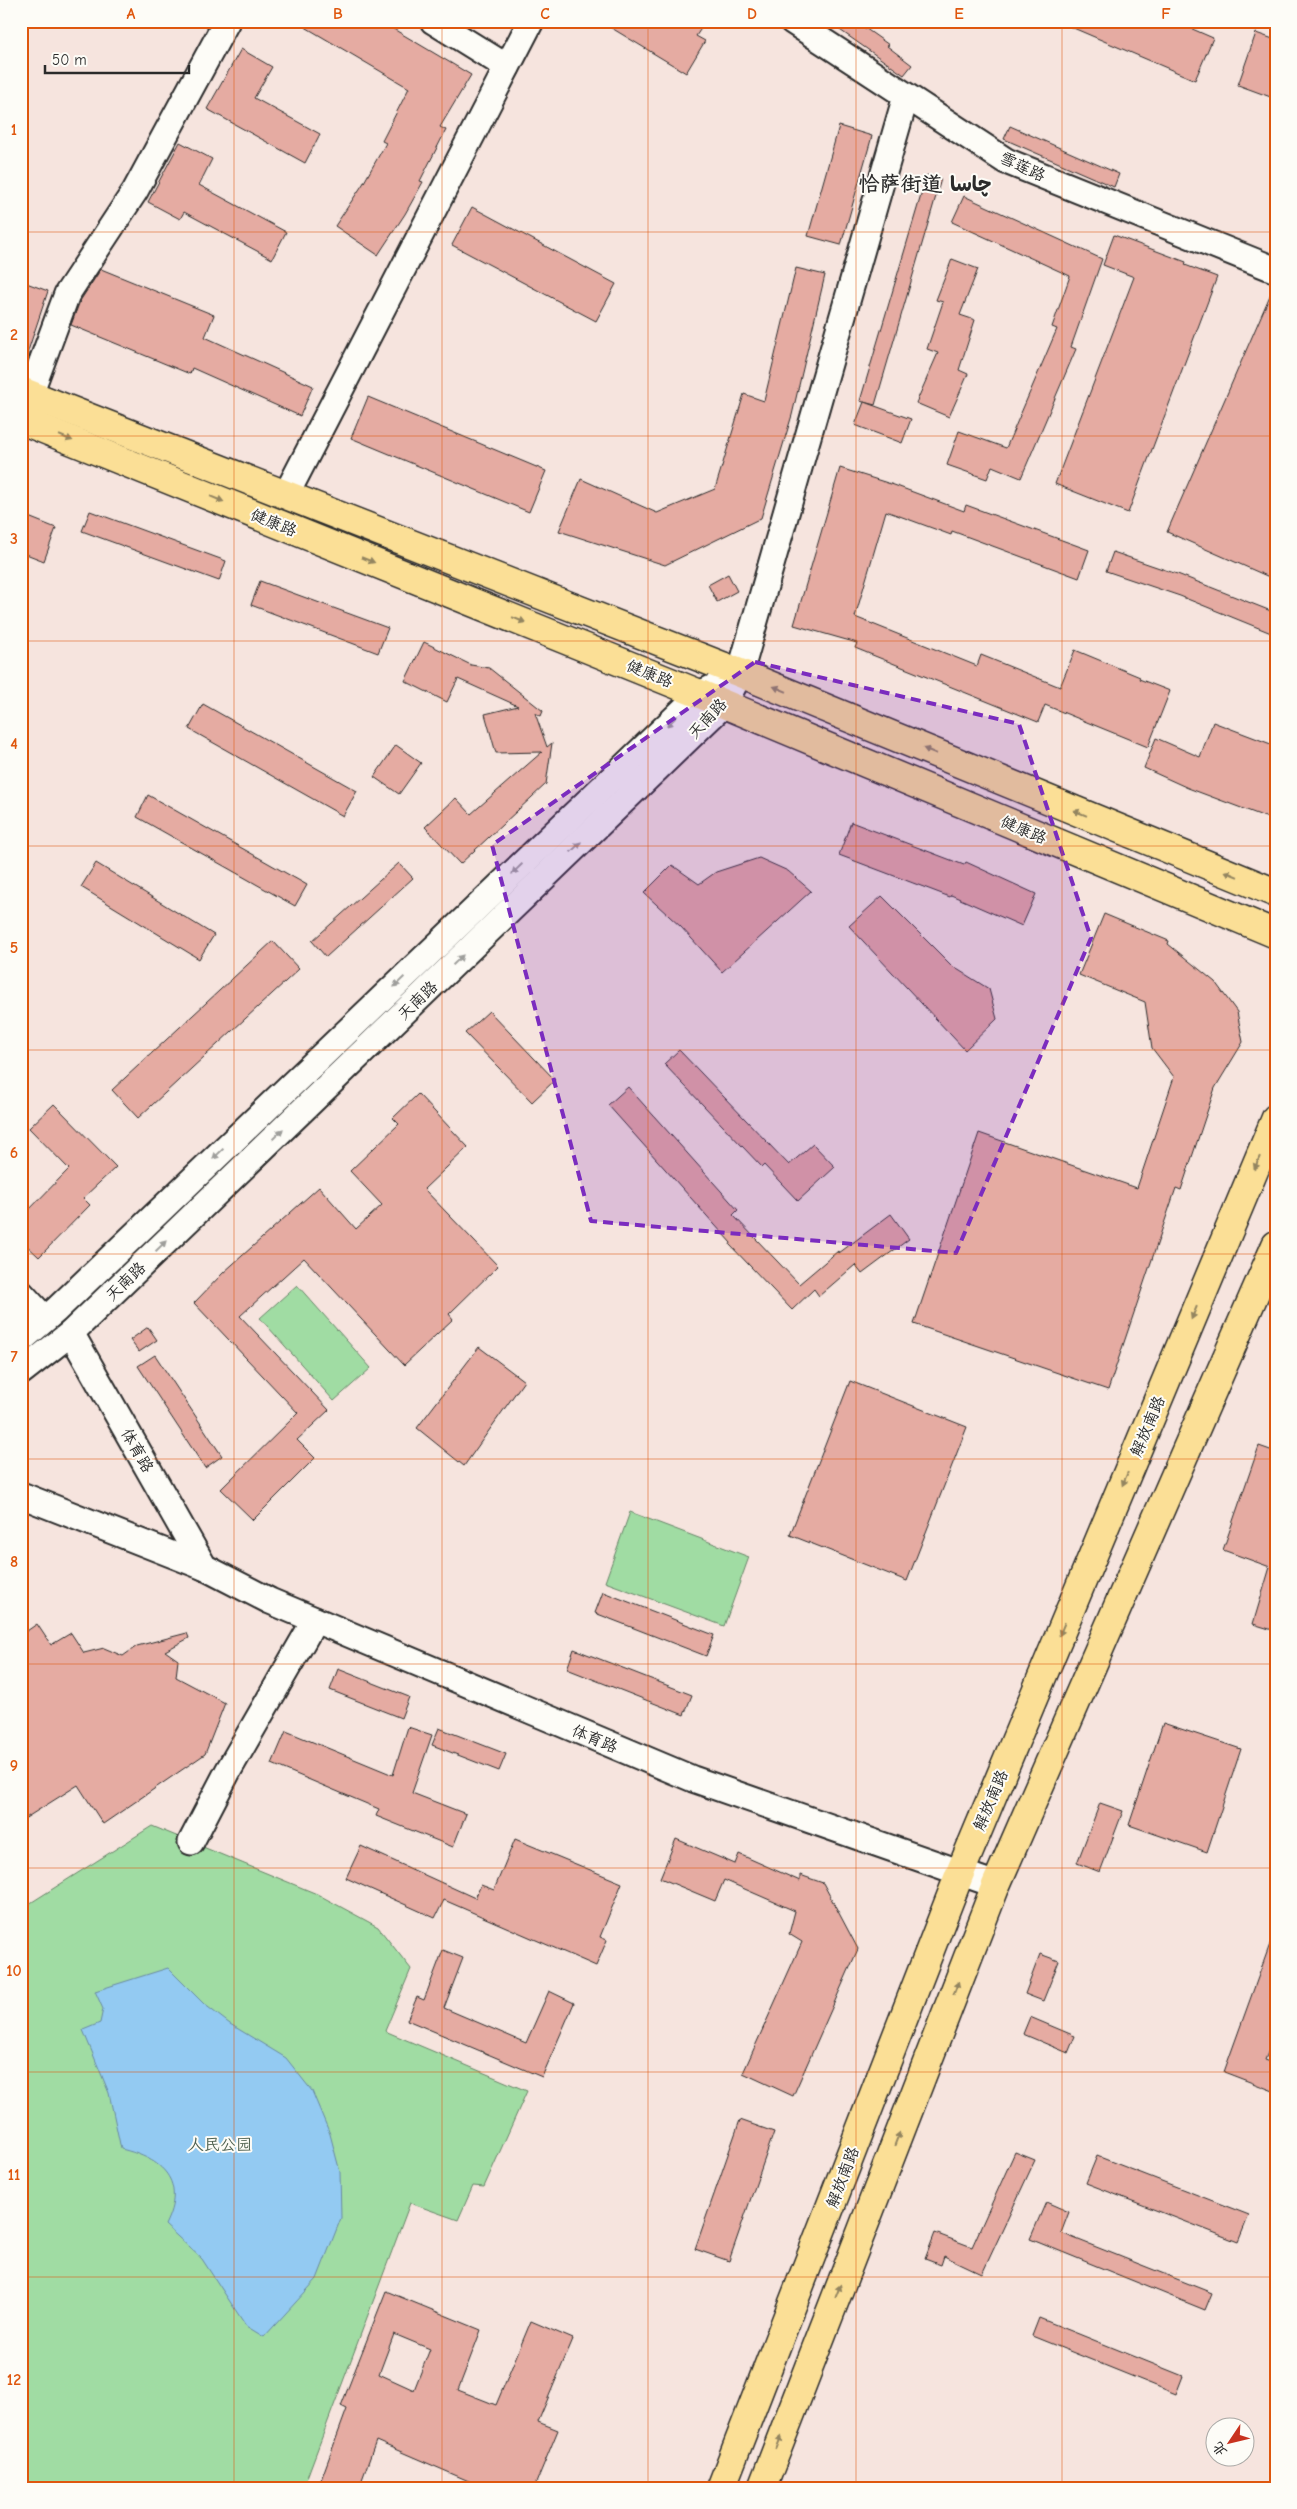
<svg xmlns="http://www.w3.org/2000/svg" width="1297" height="2509" viewBox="0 0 1297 2509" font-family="'Comic Neue','Playpen Sans Arabic','LXGW WenKai TC',sans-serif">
<rect width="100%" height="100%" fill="#f6e4de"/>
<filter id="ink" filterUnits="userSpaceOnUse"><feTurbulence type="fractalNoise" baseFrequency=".02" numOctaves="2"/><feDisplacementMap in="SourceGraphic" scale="10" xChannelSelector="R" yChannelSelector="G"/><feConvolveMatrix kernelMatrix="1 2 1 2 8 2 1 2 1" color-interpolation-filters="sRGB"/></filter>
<g filter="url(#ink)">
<!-- green -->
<g fill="#a0dca3" stroke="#668467">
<path d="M 297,1285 L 371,1368 L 334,1401 L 260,1318 Z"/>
<path d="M 630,1512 L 749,1557 L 724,1626 L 605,1582 Z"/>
<path d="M 152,1826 L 317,1894 L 378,1927 L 411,1969 L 385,2031 L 527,2091 L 484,2187 L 473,2186 L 458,2220 L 410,2203 L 303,2488 L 21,2488 L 21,1909 Z"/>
</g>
<!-- water -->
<path fill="#93caf2" stroke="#698aa2" d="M 168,1968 L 204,2004 L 230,2024 L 286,2058 L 312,2091 L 330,2134 L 340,2172 L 341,2218 L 317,2279 L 264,2337 L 246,2326 L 202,2259 L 165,2225 C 187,2181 163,2159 121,2149 L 109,2093 L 83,2030 L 100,2023 L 103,2009 L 95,1991 Z"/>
<!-- building -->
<g fill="#e5aba2" stroke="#2b2b2b" fill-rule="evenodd">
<path d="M 295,21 L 380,21 L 471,75 L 440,127 L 446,130 L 420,181 L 423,182 L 405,214 L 378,255 L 335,226 L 363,184 L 386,143 L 382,141 L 409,88 Z"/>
<path d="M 600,21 L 706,21 L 696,36 L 705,41 L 686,73 Z"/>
<path d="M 827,21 L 855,21 L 889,45 L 887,46 L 912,65 L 904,75 Z"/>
<path d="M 1057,21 L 1174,21 L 1213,38 L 1195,80 Z"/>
<path d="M 1256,33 L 1276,40 L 1276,99 L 1238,85 Z"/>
<path d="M 241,49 L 272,67 L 254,98 L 320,134 L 305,163 L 207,109 Z"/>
<path d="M 839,126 L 872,136 L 841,245 L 808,236 Z"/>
<path d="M 1010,126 L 1119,174 L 1114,187 L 1004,139 Z"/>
<path d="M 180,142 L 212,159 L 199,185 L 286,232 L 272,259 L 184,212 L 180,219 L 148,202 Z"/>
<path d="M 927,175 L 941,179 L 875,405 L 860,401 Z"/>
<path d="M 964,196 L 1102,259 L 1071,347 L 1076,349 L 1021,478 L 992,466 L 987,479 L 947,465 L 959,431 L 1006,448 L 1057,329 L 1052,327 L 1070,276 L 952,222 Z"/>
<path d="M 472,207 L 616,284 L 596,321 L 452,245 Z"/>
<path d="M 1114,235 L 1186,262 L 1185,265 L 1217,277 L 1128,513 L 1055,484 L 1134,277 L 1103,265 Z"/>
<path d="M 952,259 L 978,269 L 960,315 L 975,320 L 959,370 L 968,374 L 949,417 L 916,403 L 938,353 L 927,349 L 943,302 L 936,300 Z"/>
<path d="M 796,268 L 825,275 L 792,415 L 761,518 L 665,565 L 559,531 L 581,479 L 657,513 L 715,489 L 744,394 L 764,401 Z"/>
<path d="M 101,269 L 214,315 L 205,337 L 313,386 L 300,416 L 192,368 L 190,374 L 71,325 L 80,301 Z"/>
<path d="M 21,281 L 48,291 L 24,363 L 21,363 Z"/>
<path d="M 1275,284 L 1276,284 L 1276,580 L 1167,532 Z"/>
<path d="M 368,397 L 546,471 L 529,512 L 351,438 Z"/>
<path d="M 864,402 L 911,419 L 902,443 L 855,425 Z"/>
<path d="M 840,468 L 894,485 L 964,511 L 966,505 L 1089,550 L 1079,578 L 952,531 L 951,535 L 886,511 L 855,617 L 977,666 L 981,655 L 1060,687 L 1075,650 L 1140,677 L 1139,679 L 1170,691 L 1148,747 L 1045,705 L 1038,722 L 855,648 L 857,643 L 794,625 Z"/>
<path d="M 90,511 L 226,561 L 219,581 L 82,531 Z"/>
<path d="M 21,514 L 56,528 L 44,561 L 21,552 Z"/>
<path d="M 1113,552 L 1180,575 L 1276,613 L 1276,635 L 1180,596 L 1106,571 Z"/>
<path d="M 728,574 L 737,591 L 717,602 L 708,585 Z"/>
<path d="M 260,581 L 388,628 L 378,653 L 251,605 Z"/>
<path d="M 424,642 L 471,665 L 489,668 L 543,711 L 541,716 L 535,713 L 547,747 L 552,743 L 546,784 L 460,864 L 425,827 L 456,798 L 471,814 L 542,752 L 496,753 L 485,714 L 518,706 L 458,679 L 447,702 L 405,681 Z"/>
<path d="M 203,704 L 357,791 L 343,816 L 189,729 Z"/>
<path d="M 1213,722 L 1276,746 L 1276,821 L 1188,788 L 1144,768 L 1156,738 L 1200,757 Z"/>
<path d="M 396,745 L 421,763 L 399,794 L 374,777 Z"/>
<path d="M 148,795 L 307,885 L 295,906 L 137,817 Z"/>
<path d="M 851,822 L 964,865 L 966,862 L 1036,894 L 1022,926 L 951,895 L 950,897 L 839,855 Z"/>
<path d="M 759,858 L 788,871 L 811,891 L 722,972 L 681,927 L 644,893 L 672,865 L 699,884 L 716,872 Z"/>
<path d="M 96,863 L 214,935 L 199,959 L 81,887 Z"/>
<path d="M 399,863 L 413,878 L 326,957 L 312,941 Z"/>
<path d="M 882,896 L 952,966 L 989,989 L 997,1019 L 965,1050 L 849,926 Z"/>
<path d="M 1104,914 L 1169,941 L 1168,944 L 1215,982 L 1237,1012 L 1243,1042 L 1215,1088 L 1181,1190 L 1176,1188 L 1108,1390 L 914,1324 L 979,1133 L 1137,1188 L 1174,1077 L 1152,1048 L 1145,1002 L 1079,975 Z"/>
<path d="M 273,941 L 299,969 L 138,1118 L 112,1090 Z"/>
<path d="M 489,1011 L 555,1080 L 532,1102 L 465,1033 Z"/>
<path d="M 679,1050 L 789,1165 L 813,1144 L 835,1167 L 798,1201 L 764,1165 L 762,1167 L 664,1064 Z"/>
<path d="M 628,1087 L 738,1210 L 733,1215 L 799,1284 L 838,1251 L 839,1253 L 891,1214 L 909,1239 L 862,1274 L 855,1265 L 819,1296 L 814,1289 L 792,1310 L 730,1245 L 731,1243 L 608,1105 Z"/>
<path d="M 418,1094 L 468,1147 L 424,1189 L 498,1266 L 449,1314 L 453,1319 L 404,1365 L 304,1258 L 240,1316 L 329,1410 L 297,1440 L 315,1458 L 253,1520 L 221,1489 L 298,1413 L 194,1303 L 223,1273 L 319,1187 L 356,1229 L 382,1205 L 350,1171 L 399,1124 L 393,1118 Z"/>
<path d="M 54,1104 L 116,1167 L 83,1198 L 90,1205 L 39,1257 L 21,1240 L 21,1218 L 69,1169 L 29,1128 Z"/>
<path d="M 148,1327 L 157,1340 L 139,1352 L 130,1340 Z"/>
<path d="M 479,1347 L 524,1381 L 464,1466 L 417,1428 Z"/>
<path d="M 155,1355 L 222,1456 L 205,1468 L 138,1366 Z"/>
<path d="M 850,1381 L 967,1427 L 907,1581 L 790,1535 Z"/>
<path d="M 1259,1446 L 1276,1452 L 1276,1554 L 1274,1560 L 1276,1561 L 1276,1631 L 1253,1624 L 1270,1567 L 1223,1550 Z"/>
<path d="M 603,1592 L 714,1635 L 706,1656 L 595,1613 Z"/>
<path d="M 37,1624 L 51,1645 L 71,1633 L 84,1653 L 104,1648 L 123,1656 L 137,1646 L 187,1633 L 189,1638 L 165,1651 L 178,1660 L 176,1677 L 225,1703 L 205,1754 L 103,1824 L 78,1785 L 21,1821 L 21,1635 Z"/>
<path d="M 574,1649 L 692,1695 L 684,1715 L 567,1669 Z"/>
<path d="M 338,1669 L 409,1697 L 401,1718 L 330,1690 Z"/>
<path d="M 1163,1723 L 1241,1749 L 1207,1852 L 1129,1825 Z"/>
<path d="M 408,1727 L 432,1735 L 412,1793 L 466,1814 L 453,1847 L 376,1816 L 379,1809 L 272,1764 L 286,1731 L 393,1775 Z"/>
<path d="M 439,1728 L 506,1754 L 499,1771 L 432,1745 Z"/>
<path d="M 1100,1803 L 1123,1811 L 1100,1872 L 1077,1863 Z"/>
<path d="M 515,1839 L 622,1883 L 600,1937 L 607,1940 L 596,1966 L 444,1900 L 435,1918 L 346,1878 L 361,1846 L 475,1898 L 481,1885 L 494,1890 Z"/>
<path d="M 676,1839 L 735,1864 L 739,1854 L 800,1881 L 800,1875 L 823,1883 L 858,1949 L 793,2096 L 743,2073 L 802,1942 L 789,1934 L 795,1911 L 724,1880 L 715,1901 L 660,1878 Z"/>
<path d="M 1274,1933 L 1276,1933 L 1276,2032 L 1265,2060 L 1276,2064 L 1276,2092 L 1224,2072 Z"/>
<path d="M 443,1950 L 463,1958 L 444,2008 L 526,2043 L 549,1991 L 574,2003 L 542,2077 L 407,2020 L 417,1997 L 424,2000 Z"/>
<path d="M 1040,1954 L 1059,1961 L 1043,2001 L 1025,1994 Z"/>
<path d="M 1030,2017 L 1075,2036 L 1068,2053 L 1023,2034 Z"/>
<path d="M 740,2120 L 774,2132 L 729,2261 L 695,2249 Z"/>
<path d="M 1015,2152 L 1035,2160 L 982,2274 L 944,2256 L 941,2265 L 925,2259 L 935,2233 L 972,2247 Z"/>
<path d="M 1097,2156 L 1249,2215 L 1238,2242 L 1086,2183 Z"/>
<path d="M 1046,2202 L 1069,2212 L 1061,2233 L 1212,2293 L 1205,2310 L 1030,2239 Z"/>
<path d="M 386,2291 L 481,2330 L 458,2390 L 496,2405 L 531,2321 L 573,2339 L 538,2422 L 558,2430 L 534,2488 L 485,2488 L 376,2441 L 359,2488 L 318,2488 L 347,2409 L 341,2406 ZM 394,2334 L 430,2349 L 414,2390 L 379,2374 Z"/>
<path d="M 1039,2318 L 1183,2376 L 1176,2394 L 1032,2336 Z"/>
</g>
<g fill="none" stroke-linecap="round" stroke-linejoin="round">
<defs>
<g id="minor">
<path d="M 433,21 L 507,67"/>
<path d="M 792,21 L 1006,161 L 1276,270"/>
<path d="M 30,394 L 67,294 L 135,191 L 227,21"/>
<path d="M 286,495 L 531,21"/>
<path d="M 21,1293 L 45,1319"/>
<path d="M 71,1333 L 204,1567 L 270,1601 L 693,1779 L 996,1885"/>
<path d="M 21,1340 L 56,1310 L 700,694 L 716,686"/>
<path d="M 21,1372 L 71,1333 L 724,704 L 740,673 L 906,96"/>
<path d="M 21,1495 L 204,1567"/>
<path d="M 191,1842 L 228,1771 L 315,1620"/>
</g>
<g id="major">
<path d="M 21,391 L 740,673 L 1276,893"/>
<path d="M 21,420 L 700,694 L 1276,934"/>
<path d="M 721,2488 L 960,1873 L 1276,1118"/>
<path d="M 762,2488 L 996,1885 L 1276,1245"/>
</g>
</defs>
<!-- minor casing -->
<use href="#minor" stroke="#2b2b2b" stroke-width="29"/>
<!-- major casing -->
<use href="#major" stroke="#2b2b2b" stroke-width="31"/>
<!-- minor -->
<use href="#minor" stroke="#fdfcf7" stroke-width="25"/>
<!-- major -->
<use href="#major" stroke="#fbdf96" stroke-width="28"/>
</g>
<!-- one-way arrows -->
<defs><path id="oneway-solid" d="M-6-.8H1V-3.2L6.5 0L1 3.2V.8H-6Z" transform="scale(1.25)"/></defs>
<g fill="#938560">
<use href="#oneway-solid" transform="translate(66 438) rotate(22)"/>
<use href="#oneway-solid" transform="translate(217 499) rotate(22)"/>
<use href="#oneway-solid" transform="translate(368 560) rotate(22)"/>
<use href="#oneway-solid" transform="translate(519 620) rotate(22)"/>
<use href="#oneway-solid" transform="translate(780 689) rotate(-158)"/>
<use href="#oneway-solid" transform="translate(930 751) rotate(-158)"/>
<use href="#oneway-solid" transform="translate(1080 813) rotate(-158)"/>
<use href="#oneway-solid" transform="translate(1231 874) rotate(-158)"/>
<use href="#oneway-solid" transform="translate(1257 1163) rotate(113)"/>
<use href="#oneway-solid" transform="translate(1194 1313) rotate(113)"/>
<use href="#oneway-solid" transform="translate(1125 1479) rotate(113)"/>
<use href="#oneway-solid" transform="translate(1062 1629) rotate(113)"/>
<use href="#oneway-solid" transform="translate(956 1988) rotate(-69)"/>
<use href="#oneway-solid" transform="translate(897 2139) rotate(-69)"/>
<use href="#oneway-solid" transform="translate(838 2291) rotate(-69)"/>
<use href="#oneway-solid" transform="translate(779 2442) rotate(-69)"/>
</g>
<g fill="#9e9e9b">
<use href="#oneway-solid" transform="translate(672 721) rotate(136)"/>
<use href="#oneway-solid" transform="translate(576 847) rotate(-44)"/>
<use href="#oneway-solid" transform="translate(517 869) rotate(136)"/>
<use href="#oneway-solid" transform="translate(458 960) rotate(-44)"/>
<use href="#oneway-solid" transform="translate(399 982) rotate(136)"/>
<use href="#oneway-solid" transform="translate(278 1134) rotate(-44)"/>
<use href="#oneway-solid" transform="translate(218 1154) rotate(136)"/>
<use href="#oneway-solid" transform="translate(161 1246) rotate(-44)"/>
</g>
</g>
<!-- marked area -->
<path fill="#7b2cbf" fill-opacity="0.2" stroke="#7b2cbf" stroke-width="4" stroke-dasharray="10 6" stroke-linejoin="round" d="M 755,662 L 1019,724 L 1091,938 L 956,1253 L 591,1221 L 492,845 Z"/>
<!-- grid -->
<path fill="none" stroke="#df570e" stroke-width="1" stroke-opacity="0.55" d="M 234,21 L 234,2488M 442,21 L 442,2488M 648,21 L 648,2488M 856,21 L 856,2488M 1062,21 L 1062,2488M 21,232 L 1276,232M 21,436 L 1276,436M 21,641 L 1276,641M 21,846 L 1276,846M 21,1050 L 1276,1050M 21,1254 L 1276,1254M 21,1459 L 1276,1459M 21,1664 L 1276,1664M 21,1868 L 1276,1868M 21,2072 L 1276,2072M 21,2277 L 1276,2277"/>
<g text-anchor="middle" stroke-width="4" stroke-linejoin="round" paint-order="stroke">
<!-- street labels -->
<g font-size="16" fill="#2b2b2b" stroke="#fdfcf7">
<text transform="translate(1023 166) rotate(25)" y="6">雪莲路</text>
<text transform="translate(274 522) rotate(22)" y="6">健康路</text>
<text transform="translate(650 673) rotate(22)" y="6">健康路</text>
<text transform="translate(707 718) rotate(-47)" y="6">天南路</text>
<text transform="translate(1024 829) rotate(23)" y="6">健康路</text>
<text transform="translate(417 1000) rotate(-44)" y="6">天南路</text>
<text transform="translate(125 1281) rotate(-44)" y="6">天南路</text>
<text transform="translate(1147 1426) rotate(-67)" y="6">解放南路</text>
<text transform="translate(138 1450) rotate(60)" y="6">体育路</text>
<text transform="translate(595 1738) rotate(23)" y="6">体育路</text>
<text transform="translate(990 1800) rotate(-67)" y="6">解放南路</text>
<text transform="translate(842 2177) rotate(-69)" y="6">解放南路</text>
</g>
<!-- park labels -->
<g font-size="16" fill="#4e604f" stroke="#fdfcf7">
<text x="220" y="2150">人民公园</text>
</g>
<!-- district labels -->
<g font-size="21" font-weight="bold" fill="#2b2b2b" stroke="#fdfcf7">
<text x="925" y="191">恰萨街道 چاسا</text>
</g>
</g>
<!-- margin -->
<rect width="1297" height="2509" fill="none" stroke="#fdfcf7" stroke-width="55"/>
<!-- north arrow -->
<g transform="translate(1230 2442) rotate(235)"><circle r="24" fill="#fdfcf7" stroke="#a9a8a5"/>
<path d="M0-4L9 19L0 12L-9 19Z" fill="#c8321e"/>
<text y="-8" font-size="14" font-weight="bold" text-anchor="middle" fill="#2b2b2b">北</text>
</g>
<!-- scale -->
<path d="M45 65v8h144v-8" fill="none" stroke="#2b2b2b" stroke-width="2.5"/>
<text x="52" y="65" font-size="15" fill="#2b2b2b" stroke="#fdfcf7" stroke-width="4" paint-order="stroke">50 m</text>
<rect x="28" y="28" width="1242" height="2454" fill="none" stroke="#df570e" stroke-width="2"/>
<g font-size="16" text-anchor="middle" font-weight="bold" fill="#df570e">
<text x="131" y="19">A</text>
<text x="338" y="19">B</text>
<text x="545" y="19">C</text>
<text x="752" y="19">D</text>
<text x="959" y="19">E</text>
<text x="1166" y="19">F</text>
<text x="14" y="135">1</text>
<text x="14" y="340">2</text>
<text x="14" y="544">3</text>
<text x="14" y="749">4</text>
<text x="14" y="953">5</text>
<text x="14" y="1158">6</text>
<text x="14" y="1362">7</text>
<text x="14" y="1567">8</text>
<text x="14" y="1771">9</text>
<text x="14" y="1976">10</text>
<text x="14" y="2180">11</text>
<text x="14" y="2385">12</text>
</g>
</svg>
